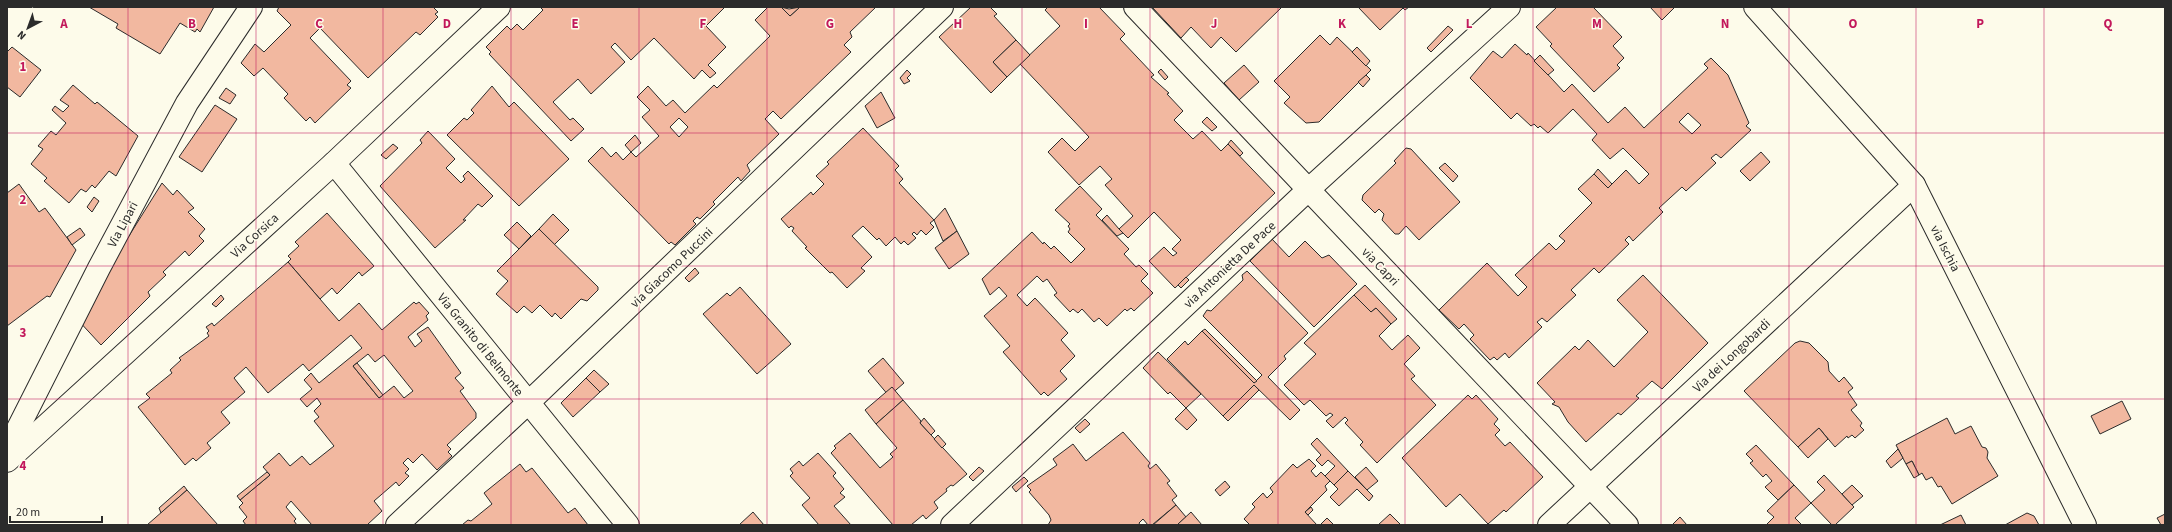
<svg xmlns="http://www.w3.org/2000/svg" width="2172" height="532" viewBox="0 0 2172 532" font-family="'Source Sans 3',sans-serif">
<rect width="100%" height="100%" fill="#fdfbea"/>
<!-- building -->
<g fill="#f2b8a0" stroke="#2b2b2b" fill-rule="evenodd">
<path d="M 89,7 L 214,7 L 200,32 L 197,29 L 195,32 L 180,23 L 160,54 L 116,28 L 118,24 Z"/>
<path d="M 279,7 L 433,7 L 438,12 L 435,14 L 438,17 L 420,35 L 416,32 L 368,78 L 320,28 L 310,38 L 351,81 L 347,85 L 351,88 L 315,123 L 310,117 L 306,121 L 284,98 L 288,94 L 263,68 L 254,76 L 241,63 L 255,44 L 264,52 L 291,25 L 277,11 Z"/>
<path d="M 540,7 L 725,7 L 706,26 L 726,47 L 708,65 L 716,73 L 710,78 L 702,70 L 694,79 L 654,38 L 631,60 L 615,43 L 611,47 L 625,62 L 591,94 L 578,79 L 553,102 L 570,120 L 573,118 L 584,129 L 571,141 L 489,54 L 491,52 L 486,47 L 507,26 L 511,30 L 517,24 L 523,30 L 543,10 Z"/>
<path d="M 768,7 L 781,7 L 790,16 L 800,7 L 876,7 L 850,32 L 852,37 L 844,45 L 851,52 L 781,119 L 773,111 L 765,119 L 779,134 L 747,165 L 750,171 L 741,181 L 738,177 L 713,202 L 715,204 L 700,219 L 697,217 L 693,221 L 696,224 L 675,245 L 671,242 L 669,244 L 588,161 L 602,147 L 611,157 L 616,152 L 623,160 L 631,152 L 636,157 L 659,136 L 642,117 L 650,110 L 637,97 L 648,86 L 666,106 L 673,100 L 685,113 L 714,85 L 717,88 L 770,36 L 755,20 ZM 679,118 L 688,127 L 679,137 L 670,127 Z"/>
<path d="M 781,7 L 789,9 L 800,7 L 790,16 Z"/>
<path d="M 971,7 L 990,7 L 997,14 L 994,16 L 1016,40 L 993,62 L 1007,77 L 991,93 L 939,37 Z"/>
<path d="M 1048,7 L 1099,7 L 1125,34 L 1120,39 L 1154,75 L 1151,77 L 1169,93 L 1167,94 L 1183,111 L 1174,120 L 1193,139 L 1202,131 L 1221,151 L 1228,144 L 1275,193 L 1175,288 L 1149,261 L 1164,247 L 1173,256 L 1177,253 L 1172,249 L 1181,240 L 1154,212 L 1128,238 L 1119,229 L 1133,216 L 1105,185 L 1112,179 L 1100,166 L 1079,185 L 1048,152 L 1062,138 L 1075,151 L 1089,137 L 1020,64 L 1060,26 L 1045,10 Z"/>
<path d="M 1152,7 L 1282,7 L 1236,52 L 1221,37 L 1211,48 L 1191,27 L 1181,38 Z"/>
<path d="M 1358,7 L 1409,7 L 1405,10 L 1403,8 L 1380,30 Z"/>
<path d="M 1557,7 L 1593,7 L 1622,37 L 1613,46 L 1624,58 L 1617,65 L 1620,68 L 1594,92 L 1550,46 L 1552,44 L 1536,27 Z"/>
<path d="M 1650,7 L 1675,7 L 1662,20 Z"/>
<path d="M 1448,26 L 1453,30 L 1431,52 L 1427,48 Z"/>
<path d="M 1320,35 L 1330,45 L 1337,37 L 1371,70 L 1319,122 L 1306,123 L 1284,103 L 1290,97 L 1274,81 Z"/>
<path d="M 1016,40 L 1030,55 L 1007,77 L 993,62 Z"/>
<path d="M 1515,44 L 1527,55 L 1528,53 L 1564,92 L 1572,84 L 1608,123 L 1625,107 L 1644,128 L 1708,68 L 1704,64 L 1711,58 L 1728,75 L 1749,123 L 1746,126 L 1751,130 L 1721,158 L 1716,154 L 1711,158 L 1716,163 L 1686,191 L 1682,187 L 1659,208 L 1663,212 L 1633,241 L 1629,236 L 1625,240 L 1629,244 L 1599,273 L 1594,268 L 1571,290 L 1576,295 L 1547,322 L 1542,318 L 1537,322 L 1542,327 L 1509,358 L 1505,353 L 1497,360 L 1494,357 L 1490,360 L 1470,339 L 1474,335 L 1464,324 L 1459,329 L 1439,310 L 1487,263 L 1518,296 L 1527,287 L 1515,275 L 1549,243 L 1556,250 L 1565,241 L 1559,236 L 1592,203 L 1578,189 L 1594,174 L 1608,188 L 1626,170 L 1639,184 L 1649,174 L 1623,148 L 1610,159 L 1592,140 L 1597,134 L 1573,109 L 1548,133 L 1540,126 L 1538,128 L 1534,124 L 1531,126 L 1517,113 L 1511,119 L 1470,78 L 1493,51 L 1502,58 ZM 1688,113 L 1701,125 L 1692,134 L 1679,122 Z"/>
<path d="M 12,47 L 41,70 L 20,97 L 7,87 L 7,52 Z"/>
<path d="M 1357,47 L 1370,61 L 1366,66 L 1352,52 Z"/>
<path d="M 1540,55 L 1554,70 L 1548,75 L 1534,61 Z"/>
<path d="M 1244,65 L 1259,82 L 1239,100 L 1224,83 Z"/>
<path d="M 1161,69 L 1168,77 L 1165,80 L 1158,72 Z"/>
<path d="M 907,70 L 911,74 L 907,78 L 910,81 L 904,84 L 900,78 Z"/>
<path d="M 1366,75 L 1370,79 L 1363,87 L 1358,82 Z"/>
<path d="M 73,85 L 95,104 L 97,102 L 138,136 L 116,176 L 109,171 L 95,188 L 92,185 L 86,192 L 81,189 L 69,203 L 44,181 L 47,178 L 31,164 L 43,149 L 38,146 L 51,131 L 56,135 L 66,123 L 52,110 L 55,106 L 63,112 L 69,106 L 60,100 Z"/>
<path d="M 492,86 L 509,107 L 514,102 L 569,159 L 519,206 L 447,135 L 464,118 L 467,120 L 474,113 L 471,110 Z"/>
<path d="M 226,88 L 236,95 L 230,104 L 219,98 Z"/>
<path d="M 881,92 L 895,118 L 877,128 L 865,106 Z"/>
<path d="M 215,105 L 237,119 L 202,172 L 179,157 Z"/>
<path d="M 1207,117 L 1217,127 L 1212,131 L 1202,122 Z"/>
<path d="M 863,128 L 899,166 L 895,170 L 903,179 L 899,183 L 934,220 L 930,223 L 934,227 L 926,235 L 921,230 L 917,235 L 914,232 L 912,234 L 916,238 L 908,245 L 904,241 L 901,244 L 895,237 L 886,246 L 879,238 L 877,240 L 863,226 L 852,236 L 872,257 L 861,268 L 865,271 L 847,288 L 832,272 L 830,273 L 805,248 L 807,247 L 792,231 L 794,228 L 791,226 L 789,228 L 781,219 L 811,192 L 813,195 L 824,184 L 816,176 L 829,164 L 827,162 Z"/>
<path d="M 428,131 L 455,159 L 446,168 L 461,183 L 465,179 L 463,176 L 468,171 L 493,196 L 482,207 L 478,204 L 463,220 L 466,220 L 435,248 L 380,186 L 422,143 L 420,140 Z"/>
<path d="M 635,135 L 641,143 L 631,152 L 625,145 Z"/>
<path d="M 1231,140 L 1243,153 L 1240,156 L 1228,144 Z"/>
<path d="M 393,144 L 398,148 L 386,159 L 381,155 Z"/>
<path d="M 1406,148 L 1411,149 L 1460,202 L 1419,240 L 1406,226 L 1399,234 L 1395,234 L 1382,220 L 1384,214 L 1379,209 L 1375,213 L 1362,200 L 1363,195 L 1396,163 L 1394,161 Z"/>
<path d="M 1761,152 L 1770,162 L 1750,181 L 1740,171 Z"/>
<path d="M 1445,163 L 1458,176 L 1453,182 L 1439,168 Z"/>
<path d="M 1598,169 L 1612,184 L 1608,188 L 1594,174 Z"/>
<path d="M 162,183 L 173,195 L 177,190 L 194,208 L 188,212 L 205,229 L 199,236 L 204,241 L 189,256 L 185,251 L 163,272 L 166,275 L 148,292 L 150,296 L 101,345 L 77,319 Z"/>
<path d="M 19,184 L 39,212 L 45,208 L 76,250 L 50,297 L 47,296 L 7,326 L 7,193 Z"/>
<path d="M 1080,186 L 1102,209 L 1096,215 L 1129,249 L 1124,254 L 1136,267 L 1139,265 L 1148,274 L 1141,281 L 1153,293 L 1134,311 L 1131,308 L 1127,311 L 1125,309 L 1107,326 L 1099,318 L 1094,322 L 1082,309 L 1078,313 L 1073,309 L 1070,312 L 1054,295 L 1057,293 L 1047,279 L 1043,282 L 1037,276 L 1017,295 L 1027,306 L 1035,298 L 1068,333 L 1061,340 L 1075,356 L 1060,371 L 1067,379 L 1048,396 L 1044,392 L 1041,395 L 1003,352 L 1010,346 L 984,316 L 1007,296 L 999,287 L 990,295 L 982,279 L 1032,232 L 1043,244 L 1044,242 L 1051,249 L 1054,246 L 1071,263 L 1085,249 L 1068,232 L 1070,229 L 1068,226 L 1070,224 L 1055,210 Z"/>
<path d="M 94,197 L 99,201 L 92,212 L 87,207 Z"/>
<path d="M 945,208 L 957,231 L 943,241 L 934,220 Z"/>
<path d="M 327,213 L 374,266 L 362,276 L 359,272 L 337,294 L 332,288 L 320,299 L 288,262 L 291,259 L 288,256 L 299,246 L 295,242 Z"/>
<path d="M 553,214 L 569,230 L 554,245 L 539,229 Z"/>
<path d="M 1107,215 L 1119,229 L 1123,233 L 1117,236 L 1102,220 Z"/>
<path d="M 517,222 L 531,236 L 519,249 L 504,235 Z"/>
<path d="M 80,228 L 85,235 L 72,245 L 67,237 Z"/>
<path d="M 539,229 L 598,287 L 598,290 L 587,301 L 581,299 L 561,319 L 555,313 L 552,317 L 540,305 L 532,313 L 524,306 L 517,313 L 496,294 L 508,281 L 497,271 Z"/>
<path d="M 957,231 L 969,254 L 949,269 L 935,248 Z"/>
<path d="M 1272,239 L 1289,257 L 1305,241 L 1322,258 L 1329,255 L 1357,284 L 1314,327 L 1250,261 Z"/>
<path d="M 288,262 L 339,321 L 359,303 L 382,330 L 414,302 L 416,304 L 419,302 L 429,313 L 426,316 L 428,320 L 408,337 L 415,347 L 422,341 L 417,334 L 428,327 L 461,373 L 455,378 L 464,388 L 460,391 L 476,413 L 476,418 L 447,445 L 451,449 L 448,452 L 452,456 L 437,470 L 422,454 L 413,463 L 408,458 L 403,463 L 409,469 L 405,473 L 409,476 L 399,486 L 396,482 L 374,501 L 382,511 L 367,525 L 312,525 L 291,501 L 286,507 L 296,519 L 294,521 L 297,525 L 246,525 L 243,521 L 247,517 L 239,507 L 243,503 L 240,500 L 270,475 L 263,467 L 279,453 L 290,466 L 302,456 L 310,465 L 334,446 L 314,421 L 319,417 L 314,411 L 321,404 L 317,398 L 307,407 L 300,399 L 312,389 L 304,380 L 311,373 L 319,383 L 362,348 L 351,335 L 309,371 L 303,364 L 268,393 L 246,367 L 234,378 L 245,392 L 221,412 L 230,423 L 207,443 L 211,448 L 196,461 L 193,458 L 185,465 L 138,407 L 150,398 L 146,394 L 172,373 L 170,370 L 181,360 L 179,358 L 209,336 L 207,333 L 209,331 L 206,327 L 212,323 L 214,326 ZM 368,354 L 375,362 L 384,355 L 413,391 L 404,398 L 394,386 L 379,398 L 353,366 Z"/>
<path d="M 695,268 L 699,273 L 689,282 L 685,278 Z"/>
<path d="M 1247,271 L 1308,333 L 1284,356 L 1286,359 L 1268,377 L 1300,410 L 1290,420 L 1254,385 L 1223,416 L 1167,359 L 1185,341 L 1188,345 L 1202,331 L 1254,383 L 1262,375 L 1203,316 L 1207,310 L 1211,311 L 1243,280 L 1242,275 Z"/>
<path d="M 1643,275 L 1708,343 L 1662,389 L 1652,381 L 1636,396 L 1639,398 L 1621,415 L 1618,413 L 1586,442 L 1568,422 L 1559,407 L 1552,404 L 1555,402 L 1537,383 L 1575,346 L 1579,350 L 1588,340 L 1614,367 L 1648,332 L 1617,300 Z"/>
<path d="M 1186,277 L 1189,280 L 1181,288 L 1178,285 Z"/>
<path d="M 1365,285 L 1397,319 L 1391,324 L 1376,308 L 1371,312 L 1354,295 Z"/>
<path d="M 740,287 L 791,344 L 757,374 L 703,314 L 727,293 L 730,296 Z"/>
<path d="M 221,295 L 224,299 L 216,307 L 212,304 Z"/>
<path d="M 1354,295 L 1371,312 L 1376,308 L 1391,324 L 1379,336 L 1392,350 L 1408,335 L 1420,348 L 1404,364 L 1415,376 L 1411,379 L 1436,405 L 1377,463 L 1360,445 L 1363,442 L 1345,423 L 1348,420 L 1345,417 L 1333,428 L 1326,421 L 1333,415 L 1330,413 L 1326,416 L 1310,400 L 1304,405 L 1284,385 L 1316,354 L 1304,343 Z"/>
<path d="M 1205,329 L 1257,381 L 1254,383 L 1202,331 Z"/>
<path d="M 1800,341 L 1809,343 L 1828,362 L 1829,371 L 1839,382 L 1844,377 L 1853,388 L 1848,392 L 1857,405 L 1851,410 L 1862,423 L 1860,426 L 1864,430 L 1855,438 L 1852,435 L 1848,438 L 1847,436 L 1835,447 L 1819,428 L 1798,447 L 1744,391 L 1795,343 Z"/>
<path d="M 1158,352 L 1201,394 L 1186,408 L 1170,392 L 1168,394 L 1143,368 Z"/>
<path d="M 883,358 L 904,383 L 889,396 L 868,371 Z"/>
<path d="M 357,363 L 383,395 L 379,398 L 353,366 Z"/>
<path d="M 594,370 L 609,384 L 600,392 L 586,378 Z"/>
<path d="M 586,378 L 600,392 L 573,417 L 561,403 Z"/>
<path d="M 1254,385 L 1259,390 L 1228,421 L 1223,416 Z"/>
<path d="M 892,387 L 903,400 L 876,424 L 865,410 Z"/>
<path d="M 1468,395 L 1472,399 L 1476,395 L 1498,419 L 1494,424 L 1500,430 L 1495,435 L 1505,446 L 1510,442 L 1543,477 L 1506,512 L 1504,510 L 1488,524 L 1460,494 L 1446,507 L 1402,458 Z"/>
<path d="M 903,400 L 921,421 L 920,423 L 967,474 L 953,486 L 951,485 L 946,489 L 947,491 L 934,502 L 938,508 L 926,519 L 923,515 L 911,525 L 893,525 L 831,453 L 836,448 L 834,446 L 850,433 L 880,468 L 893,457 L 890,454 L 897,448 L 876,424 Z"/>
<path d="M 2122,401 L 2131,419 L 2100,434 L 2091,416 Z"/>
<path d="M 1186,408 L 1197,420 L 1187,430 L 1175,419 Z"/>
<path d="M 924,418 L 935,431 L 931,435 L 920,423 Z"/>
<path d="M 1947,418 L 1955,434 L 1971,426 L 1982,447 L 1986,448 L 1988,452 L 1987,458 L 1998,476 L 1952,504 L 1941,486 L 1938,487 L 1932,477 L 1926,480 L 1922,473 L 1919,475 L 1912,461 L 1906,464 L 1896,445 Z"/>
<path d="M 1085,419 L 1090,424 L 1080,433 L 1075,428 Z"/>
<path d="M 1819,428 L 1828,439 L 1808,458 L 1798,447 Z"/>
<path d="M 1123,432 L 1150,463 L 1148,466 L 1150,469 L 1156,464 L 1170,481 L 1167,483 L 1177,496 L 1172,500 L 1176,505 L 1152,525 L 1148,525 L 1143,519 L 1139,523 L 1140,525 L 1048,525 L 1051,520 L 1049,515 L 1029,492 L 1031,490 L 1027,486 L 1057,465 L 1053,459 L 1073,444 L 1086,461 Z"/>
<path d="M 938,435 L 946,444 L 942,448 L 934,439 Z"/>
<path d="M 1317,438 L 1348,471 L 1334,485 L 1325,476 L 1335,466 L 1328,460 L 1322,466 L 1316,460 L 1321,455 L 1311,444 Z"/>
<path d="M 1756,445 L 1794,485 L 1778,500 L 1765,487 L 1772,481 L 1766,474 L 1763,477 L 1750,463 L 1753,461 L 1746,454 Z"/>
<path d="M 1898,449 L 1903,458 L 1891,468 L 1886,461 Z"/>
<path d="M 818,453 L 836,473 L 833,476 L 844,489 L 840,493 L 845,497 L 834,506 L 851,525 L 819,525 L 802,505 L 810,498 L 790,476 L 793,473 L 790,469 L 799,461 L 803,466 Z"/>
<path d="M 1309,459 L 1316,466 L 1311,471 L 1316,477 L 1321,472 L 1330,481 L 1325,486 L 1327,490 L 1305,512 L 1317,525 L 1250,525 L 1244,519 L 1255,507 L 1252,504 L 1263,493 L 1267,498 L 1273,492 L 1270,488 L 1293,464 L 1297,468 Z"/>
<path d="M 1912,461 L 1919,475 L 1914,478 L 1906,464 Z"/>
<path d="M 520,464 L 526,472 L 532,468 L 568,513 L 575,508 L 588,525 L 462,525 L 468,520 L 471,521 L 492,504 L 484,493 Z"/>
<path d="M 979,467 L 984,471 L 973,481 L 969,477 Z"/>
<path d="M 1366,467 L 1378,481 L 1367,490 L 1355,477 Z"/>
<path d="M 1348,471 L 1373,496 L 1369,501 L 1357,489 L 1339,506 L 1330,497 L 1338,489 L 1334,485 Z"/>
<path d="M 267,472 L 270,475 L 240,500 L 237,496 Z"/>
<path d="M 1824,475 L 1854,507 L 1835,525 L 1832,525 L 1811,503 L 1825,490 L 1817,482 Z"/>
<path d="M 1024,477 L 1028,481 L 1016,492 L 1012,487 Z"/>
<path d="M 1225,481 L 1230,487 L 1220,496 L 1215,490 Z"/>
<path d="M 1794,485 L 1811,503 L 1795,518 L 1802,525 L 1766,525 L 1774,517 L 1767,511 Z"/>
<path d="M 1852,485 L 1863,496 L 1852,505 L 1842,494 Z"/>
<path d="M 184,486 L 187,490 L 161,513 L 159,508 Z"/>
<path d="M 187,490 L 218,525 L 147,525 Z"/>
<path d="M 1176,505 L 1186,517 L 1177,525 L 1153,525 Z"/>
<path d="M 1311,507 L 1313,510 L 1308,515 L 1305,512 Z"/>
<path d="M 753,512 L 764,525 L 739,525 Z"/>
<path d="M 1191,512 L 1202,525 L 1177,525 Z"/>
<path d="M 2027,513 L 2034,516 L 2039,525 L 2005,525 Z"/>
<path d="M 1390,514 L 1401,525 L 1378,525 Z"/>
<path d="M 2165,514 L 2165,525 L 2161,525 L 2157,518 Z"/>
<path d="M 1961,515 L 1966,525 L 1940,525 Z"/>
<path d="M 1680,517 L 1687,525 L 1672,525 Z"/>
<path d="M 1327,518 L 1334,525 L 1320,525 Z"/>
</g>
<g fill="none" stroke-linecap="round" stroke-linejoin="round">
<defs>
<g id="minor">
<path d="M 1135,7 L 1627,525"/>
<path d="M 1755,7 L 1914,185 L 2085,525"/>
<path d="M 334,163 L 628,525"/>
<path d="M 7,450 L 99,268 L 187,103 L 251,7"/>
<path d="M 397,525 L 529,402 L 942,7"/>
<path d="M 952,525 L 1308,190 L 1509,7"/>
<path d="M 1549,525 L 1914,185"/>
</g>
<path id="secondary" d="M 7,461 L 334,163 L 499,7"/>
</defs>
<!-- minor casing -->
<use href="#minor" stroke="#2b2b2b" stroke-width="24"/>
<!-- secondary casing -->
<use href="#secondary" stroke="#2b2b2b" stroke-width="24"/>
<!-- minor -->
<use href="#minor" stroke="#fdfbea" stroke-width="22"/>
<!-- secondary -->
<use href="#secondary" stroke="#fdfbea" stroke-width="22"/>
</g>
<!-- grid -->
<path fill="none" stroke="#c2185b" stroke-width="1" stroke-opacity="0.55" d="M 128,7 L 128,525M 256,7 L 256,525M 383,7 L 383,525M 511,7 L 511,525M 639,7 L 639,525M 767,7 L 767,525M 894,7 L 894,525M 1022,7 L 1022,525M 1150,7 L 1150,525M 1278,7 L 1278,525M 1405,7 L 1405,525M 1533,7 L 1533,525M 1661,7 L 1661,525M 1789,7 L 1789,525M 1916,7 L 1916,525M 2044,7 L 2044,525M 7,133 L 2165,133M 7,266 L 2165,266M 7,399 L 2165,399"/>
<g text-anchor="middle" stroke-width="3" stroke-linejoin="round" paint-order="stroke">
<!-- street labels -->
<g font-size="13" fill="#2b2b2b" stroke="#fdfbea">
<text transform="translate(122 224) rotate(-62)" y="5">Via Lipari</text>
<text transform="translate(254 235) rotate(-42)" y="5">Via Corsica</text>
<text transform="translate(1946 248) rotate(63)" y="5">via Ischia</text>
<text transform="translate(1229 264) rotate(-43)" y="5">via Antonietta De Pace</text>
<text transform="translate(1381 266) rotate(46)" y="5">via Capri</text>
<text transform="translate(671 267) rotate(-44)" y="5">via Giacomo Puccini</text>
<text transform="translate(481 344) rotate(51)" y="5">Via Granito di Belmonte</text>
<text transform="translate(1731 355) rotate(-43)" y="5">Via dei Longobardi</text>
</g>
</g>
<g font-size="13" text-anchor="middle" font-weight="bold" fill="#c2185b" stroke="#fdfbea" stroke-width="3" stroke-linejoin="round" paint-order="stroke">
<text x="64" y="28">A</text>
<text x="192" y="28">B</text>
<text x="319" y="28">C</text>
<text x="447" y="28">D</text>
<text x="575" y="28">E</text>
<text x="703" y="28">F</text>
<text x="830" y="28">G</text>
<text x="958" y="28">H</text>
<text x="1086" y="28">I</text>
<text x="1214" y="28">J</text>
<text x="1342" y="28">K</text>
<text x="1469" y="28">L</text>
<text x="1597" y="28">M</text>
<text x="1725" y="28">N</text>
<text x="1853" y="28">O</text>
<text x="1980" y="28">P</text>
<text x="2108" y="28">Q</text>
<text x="23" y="71">1</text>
<text x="23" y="204">2</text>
<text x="23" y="337">3</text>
<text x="23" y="470">4</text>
</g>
<!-- border -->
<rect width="2172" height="532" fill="none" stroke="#2b2b2b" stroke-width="16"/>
<!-- north arrow -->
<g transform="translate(28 28) rotate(221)" stroke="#fdfbea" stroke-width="3" paint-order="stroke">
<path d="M0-3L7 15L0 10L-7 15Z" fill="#2b2b2b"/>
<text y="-6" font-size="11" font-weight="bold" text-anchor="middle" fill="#2b2b2b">N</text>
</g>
<!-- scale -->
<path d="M10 516v6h92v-6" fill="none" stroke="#2b2b2b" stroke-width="2"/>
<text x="16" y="516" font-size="12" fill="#2b2b2b" stroke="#fdfbea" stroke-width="3" paint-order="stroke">20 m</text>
</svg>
